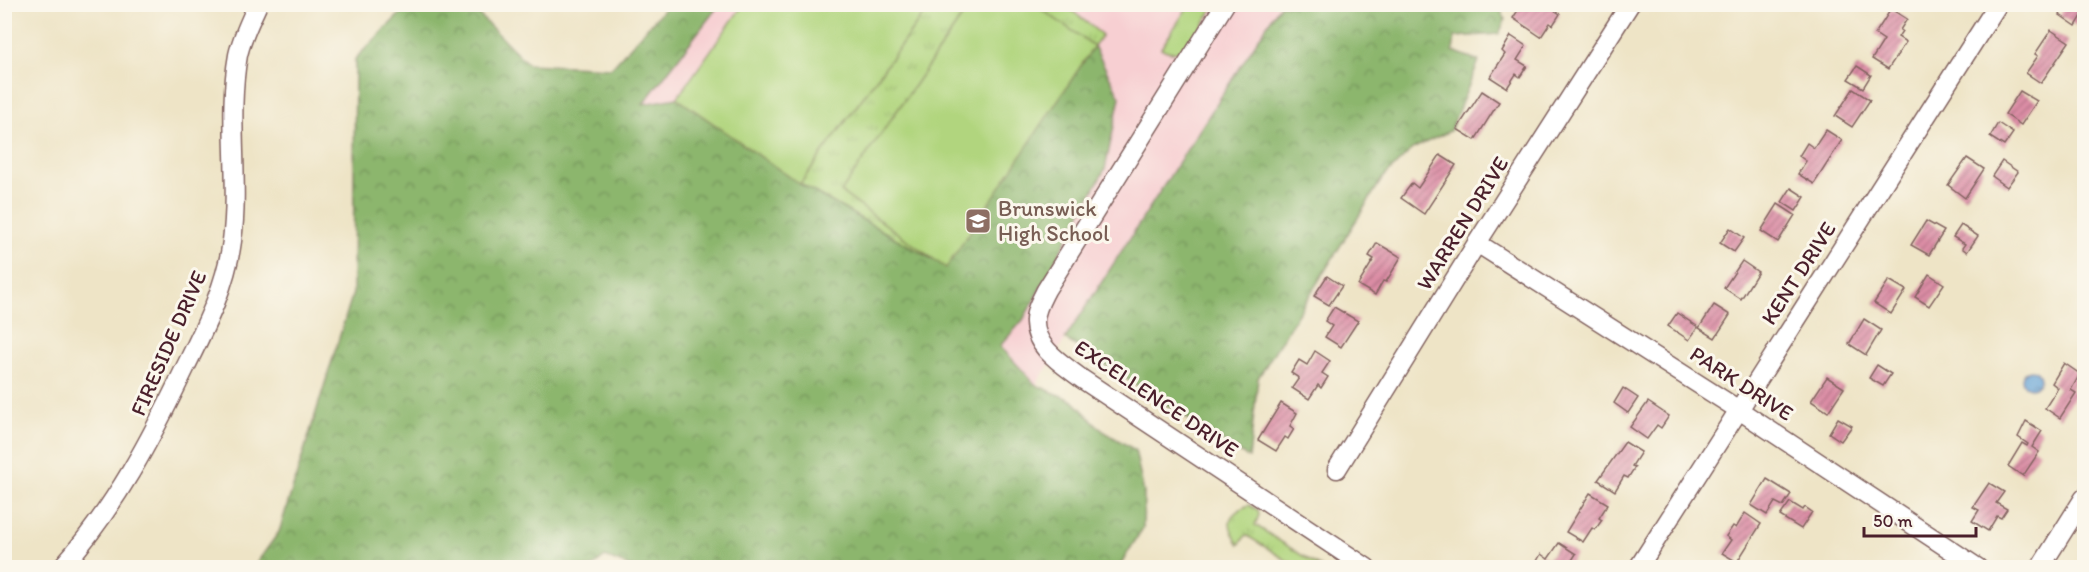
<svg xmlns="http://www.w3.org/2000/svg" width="2089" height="572" viewBox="0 0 2089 572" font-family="Itim,sans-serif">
<defs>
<pattern id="grass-tufts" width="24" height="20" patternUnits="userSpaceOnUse" patternTransform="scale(1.5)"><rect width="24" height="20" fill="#b1d57e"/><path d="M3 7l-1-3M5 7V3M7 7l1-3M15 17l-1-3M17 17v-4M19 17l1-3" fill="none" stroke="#9ab66d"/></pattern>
<pattern id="forest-crowns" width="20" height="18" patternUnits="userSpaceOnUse" patternTransform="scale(1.5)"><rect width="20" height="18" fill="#8cb66d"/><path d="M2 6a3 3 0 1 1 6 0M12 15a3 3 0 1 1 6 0" fill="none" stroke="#74935a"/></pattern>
<pattern id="water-ripples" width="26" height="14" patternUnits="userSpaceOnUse" patternTransform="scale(1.5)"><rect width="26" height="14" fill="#64a2d5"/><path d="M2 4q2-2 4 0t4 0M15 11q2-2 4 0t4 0" fill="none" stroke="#5483ad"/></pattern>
<pattern id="building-hatch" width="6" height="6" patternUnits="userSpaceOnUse" patternTransform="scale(1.5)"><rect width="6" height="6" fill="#db8da5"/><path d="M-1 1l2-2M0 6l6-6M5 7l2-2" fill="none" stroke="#b47387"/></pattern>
</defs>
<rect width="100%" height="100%" fill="#fbf7ec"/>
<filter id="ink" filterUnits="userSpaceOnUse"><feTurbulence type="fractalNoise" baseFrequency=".0167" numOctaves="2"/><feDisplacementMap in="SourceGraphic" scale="12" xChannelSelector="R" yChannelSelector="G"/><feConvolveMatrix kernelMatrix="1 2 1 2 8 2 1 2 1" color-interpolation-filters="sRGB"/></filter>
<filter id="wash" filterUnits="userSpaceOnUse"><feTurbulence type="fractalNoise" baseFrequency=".008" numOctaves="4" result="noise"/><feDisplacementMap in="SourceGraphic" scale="24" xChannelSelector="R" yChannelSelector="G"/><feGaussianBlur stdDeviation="1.35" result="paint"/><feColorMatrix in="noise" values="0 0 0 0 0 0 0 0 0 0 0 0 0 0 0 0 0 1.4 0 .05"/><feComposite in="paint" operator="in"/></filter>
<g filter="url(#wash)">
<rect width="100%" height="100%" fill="#eee4c6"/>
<!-- built -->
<path fill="#f7cfd2" d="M 719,5 L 1280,5 L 1036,385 L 999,346 L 643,104 Z"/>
<!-- grass -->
<g fill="url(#grass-tufts)" stroke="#7e7a54" stroke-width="1.5">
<path d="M 930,5 L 970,5 L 841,192 L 946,268 L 800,184 Z"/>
<path d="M 1035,5 L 1065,5 L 1102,35 L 1094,46 Z"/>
<path d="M 1189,5 L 1215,5 C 1203,22 1187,65 1161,48 Z"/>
<path d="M 1249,505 L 1258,510 L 1259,515 L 1255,525 L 1320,567 L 1297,567 L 1246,535 L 1239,545 C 1226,524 1225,515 1249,505 Z"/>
</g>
<!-- forest -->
<g fill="url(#forest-crowns)" stroke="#6b6a4c" stroke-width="1.5">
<path d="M 1499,4 L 1505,20 L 1499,34 L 1455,37 L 1453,51 L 1479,61 L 1450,131 L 1412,149 L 1382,179 L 1258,378 L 1249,458 L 1065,339 L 1280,5 Z"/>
<path d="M 409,5 L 469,5 L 528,64 L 611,68 L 664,9 L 665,5 L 719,5 L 643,104 L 677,98 L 800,184 L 946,267 L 1094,46 L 1120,97 L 1105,169 L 1023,320 L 1000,346 L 1036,385 L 1073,401 L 1103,431 L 1135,450 L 1144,493 L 1143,528 L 1119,567 L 634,568 L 605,557 L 591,568 L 253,568 L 279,532 L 353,293 L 355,59 Z"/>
</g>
<!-- garden -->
<g fill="#b1d57e" stroke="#7e7a54" stroke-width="1.5">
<path d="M 743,5 L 930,5 L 800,184 L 677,98 Z"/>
<path d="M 970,5 L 1035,5 L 1094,46 L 946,268 L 841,192 Z"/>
</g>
<!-- water -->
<circle fill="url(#water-ripples)" stroke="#576080" stroke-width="1.5" cx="2031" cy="379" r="9"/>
<g id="blocks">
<!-- building -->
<g fill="url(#building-hatch)">
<path d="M 1522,4 L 1558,4 L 1554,10 L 1560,14 L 1553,25 L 1550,23 L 1541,37 L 1513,18 Z"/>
<path d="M 1915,4 L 1930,4 L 1925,11 Z"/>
<path d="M 2066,4 L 2084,4 L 2084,13 L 2076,26 L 2060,15 Z"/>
<path d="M 1891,9 L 1907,19 L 1900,30 L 1902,31 L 1898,37 L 1906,42 L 1888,69 L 1872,59 L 1884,40 L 1875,34 Z"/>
<path d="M 2051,30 L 2069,42 L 2041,83 L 2026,73 L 2038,56 L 2035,54 Z"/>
<path d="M 1511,36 L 1526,46 L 1517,60 L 1527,66 L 1520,77 L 1516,74 L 1507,88 L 1490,77 L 1505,54 L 1502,51 Z"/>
<path d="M 1857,66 L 1871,75 L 1863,88 L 1848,79 Z"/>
<path d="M 1853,89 L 1870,100 L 1852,127 L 1835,116 Z"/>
<path d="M 1482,91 L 1499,102 L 1475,140 L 1457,129 Z"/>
<path d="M 2020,91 L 2037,101 L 2021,125 L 2005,114 Z"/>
<path d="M 1998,123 L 2013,133 L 2004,146 L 1990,137 Z"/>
<path d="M 1826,130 L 1842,140 L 1814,184 L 1798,174 L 1806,161 L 1799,156 L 1807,143 L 1814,148 Z"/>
<path d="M 1440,155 L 1456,165 L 1424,214 L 1401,198 L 1412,183 L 1418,188 Z"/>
<path d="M 1967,158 L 1984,169 L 1965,198 L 1948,185 Z"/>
<path d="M 2002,161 L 2018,172 L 2007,187 L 1992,176 Z"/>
<path d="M 1791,188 L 1805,197 L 1796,211 L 1782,202 Z"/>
<path d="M 1778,204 L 1795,215 L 1778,242 L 1761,231 Z"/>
<path d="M 1926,221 L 1944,231 L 1929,255 L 1911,245 Z"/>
<path d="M 1961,225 L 1978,236 L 1967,252 L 1962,248 L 1965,244 L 1953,237 Z"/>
<path d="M 1730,228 L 1744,238 L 1734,252 L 1720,243 Z"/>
<path d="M 1377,243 L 1401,257 L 1386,282 L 1383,281 L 1375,295 L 1358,285 L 1374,259 L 1369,256 Z"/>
<path d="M 1742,261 L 1758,272 L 1741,299 L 1724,288 Z"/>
<path d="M 1929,274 L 1944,284 L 1929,306 L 1915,297 Z"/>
<path d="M 1327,276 L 1342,286 L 1329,305 L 1314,296 Z"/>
<path d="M 1889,280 L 1906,290 L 1891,314 L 1874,303 Z"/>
<path d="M 1714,305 L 1730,315 L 1715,338 L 1699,328 Z"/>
<path d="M 1334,307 L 1358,321 L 1341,347 L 1325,337 L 1332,326 L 1325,321 Z"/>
<path d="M 1677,313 L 1698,327 L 1689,340 L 1668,326 Z"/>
<path d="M 1864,319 L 1881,330 L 1866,355 L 1849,344 Z"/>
<path d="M 1315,351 L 1330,361 L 1322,373 L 1328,377 L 1321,388 L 1318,385 L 1309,399 L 1292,388 L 1299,378 L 1291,373 L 1299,360 L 1307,365 Z"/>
<path d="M 2064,363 L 2080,374 L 2071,390 L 2076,393 L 2060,418 L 2045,408 L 2058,388 L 2052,383 Z"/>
<path d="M 1877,365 L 1891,374 L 1883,386 L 1869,378 Z"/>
<path d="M 1827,377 L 1844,388 L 1828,412 L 1811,401 Z"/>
<path d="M 1623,388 L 1638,398 L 1628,413 L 1614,403 Z"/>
<path d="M 1648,402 L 1669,416 L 1661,428 L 1657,425 L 1647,439 L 1630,427 Z"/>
<path d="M 1281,403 L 1297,413 L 1290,426 L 1294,429 L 1288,439 L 1285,437 L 1276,451 L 1258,440 Z"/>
<path d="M 1838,418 L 1852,426 L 1841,441 L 1829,433 Z"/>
<path d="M 2026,421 L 2042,431 L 2032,447 L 2039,452 L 2023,476 L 2008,466 L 2022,443 L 2027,446 L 2028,444 L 2018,437 Z"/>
<path d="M 1625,442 L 1641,452 L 1632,466 L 1635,467 L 1628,478 L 1624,476 L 1615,491 L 1598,480 Z"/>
<path d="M 1767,479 L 1791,494 L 1783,506 L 1775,502 L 1767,515 L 1751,505 Z"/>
<path d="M 1989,483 L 2004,492 L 1996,503 L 2007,509 L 2001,518 L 1997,516 L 1988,531 L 1972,521 L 1979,510 L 1973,507 Z"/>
<path d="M 1590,493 L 1608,504 L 1599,518 L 1602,520 L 1595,530 L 1592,528 L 1583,542 L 1566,532 Z"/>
<path d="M 1790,502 L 1803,510 L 1805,507 L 1812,512 L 1801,529 L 1780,516 Z"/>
<path d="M 1745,513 L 1761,524 L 1737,562 L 1722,553 L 1731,540 L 1726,536 L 1733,526 L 1736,528 Z"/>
<path d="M 1559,543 L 1576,554 L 1567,568 L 1533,568 L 1541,554 L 1548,559 Z"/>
</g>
</g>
</g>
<g filter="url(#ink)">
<use href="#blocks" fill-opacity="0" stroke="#836461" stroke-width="1.5"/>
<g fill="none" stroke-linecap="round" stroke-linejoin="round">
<defs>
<g id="minor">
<path d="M 1225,4 L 1046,290 C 1041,300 1035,310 1035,321 C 1034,348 1064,365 1082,379 L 1367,568"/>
<path d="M 1477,243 L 1739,410 L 1978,568"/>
<path d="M 1337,469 L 1477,243 L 1630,4"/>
<path d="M 61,568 C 115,508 151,439 185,368 C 205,327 226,287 232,241 C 240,180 227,116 238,55 C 242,37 250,21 258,4"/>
<path d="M 1638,568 L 1998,4"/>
<path d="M 2040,568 L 2084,498"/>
</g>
</defs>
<!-- minor casing -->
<use href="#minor" stroke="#836461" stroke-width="21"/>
<!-- minor -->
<use href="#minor" stroke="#fff" stroke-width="18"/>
</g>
</g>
<!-- icons -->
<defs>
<symbol id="school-square" viewBox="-11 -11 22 22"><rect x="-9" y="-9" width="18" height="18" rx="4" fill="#8d6e63" stroke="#fbf7ec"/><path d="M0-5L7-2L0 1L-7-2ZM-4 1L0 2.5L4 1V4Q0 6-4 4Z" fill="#fff"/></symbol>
</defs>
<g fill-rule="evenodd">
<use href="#school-square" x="963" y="206" width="30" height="30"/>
</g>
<g text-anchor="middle" stroke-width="6" stroke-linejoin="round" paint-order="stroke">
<!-- education labels -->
<g font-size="22" fill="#785e54" stroke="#fbf7ec" text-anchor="start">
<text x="998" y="216">Brunswick<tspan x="998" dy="25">High School</tspan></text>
</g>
<!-- street labels -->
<g font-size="22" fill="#4a1f2b" stroke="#fbf7ec">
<text transform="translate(1462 223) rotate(-58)" y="8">WARREN DRIVE</text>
<text transform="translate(1798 273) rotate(-57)" y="8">KENT DRIVE</text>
<text transform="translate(168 343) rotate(-66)" y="8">FIRESIDE DRIVE</text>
<text transform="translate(1742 383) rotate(33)" y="8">PARK DRIVE</text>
<text transform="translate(1157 398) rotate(34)" y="8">EXCELLENCE DRIVE</text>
</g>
</g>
<!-- margin -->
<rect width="2089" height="572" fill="none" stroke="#fbf7ec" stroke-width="24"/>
<!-- scale -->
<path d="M1864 527v9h112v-9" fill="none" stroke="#4a1f2b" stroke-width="3"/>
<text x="1873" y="527" font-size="18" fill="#4a1f2b" stroke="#fbf7ec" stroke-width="4.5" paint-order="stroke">50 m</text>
</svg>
